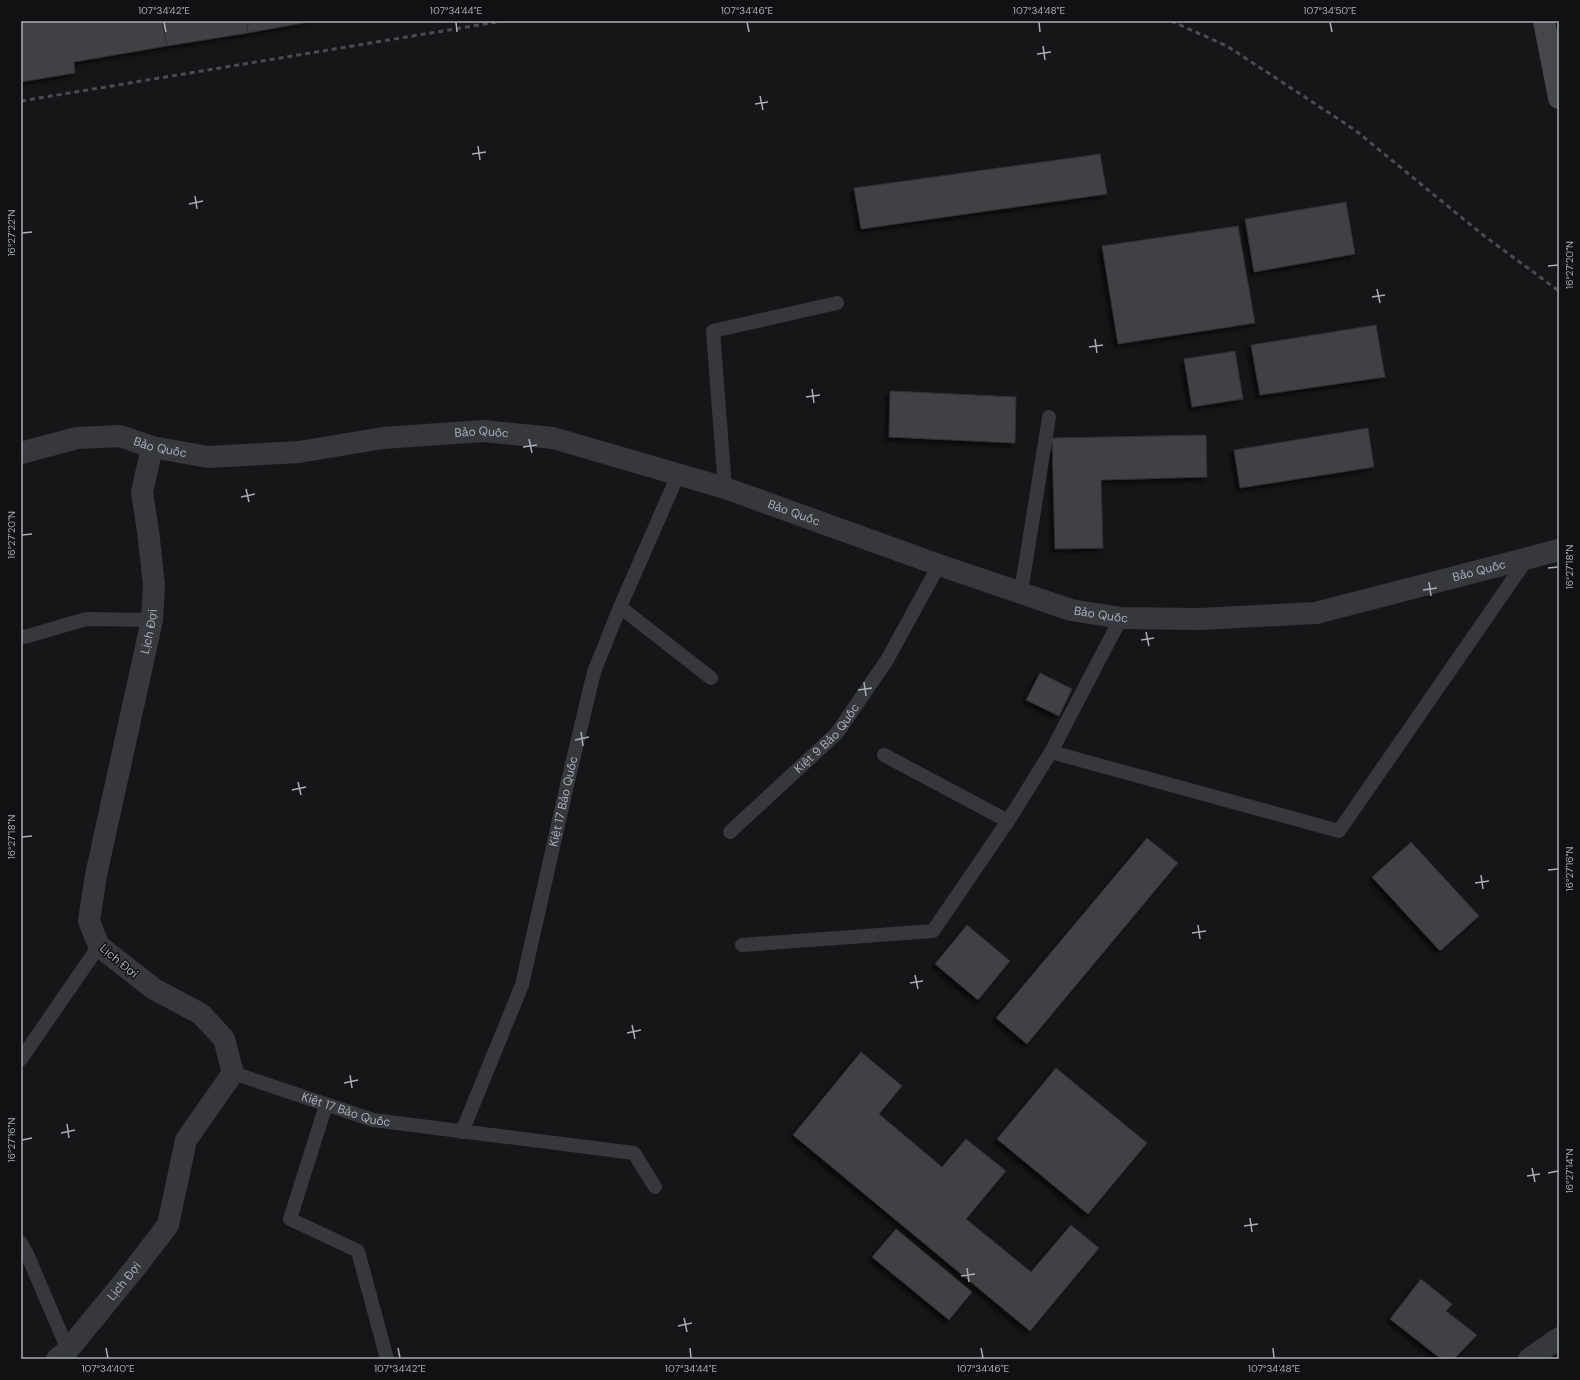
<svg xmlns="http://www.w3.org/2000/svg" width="1580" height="1380" viewBox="0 0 1580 1380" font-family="'DM Sans',sans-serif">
<defs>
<filter id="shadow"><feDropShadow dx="-3.5" dy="3.5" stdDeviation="2" flood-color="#0009"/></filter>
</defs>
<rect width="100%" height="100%" fill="#161618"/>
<!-- building -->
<g fill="#404145" stroke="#303034" filter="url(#shadow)">
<path d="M 21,21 L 162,21 L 167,46 L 74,62 L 75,73 L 21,82 Z"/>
<path d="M 162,21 L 246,21 L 248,33 L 167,46 Z"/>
<path d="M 246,21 L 314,21 L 248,33 Z"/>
<path d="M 1100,154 L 1107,194 L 861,229 L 854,188 Z"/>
<path d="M 1346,202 L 1355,254 L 1254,272 L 1245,219 Z"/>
<path d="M 1238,226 L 1255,323 L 1118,344 L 1102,246 Z"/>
<path d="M 1376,325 L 1385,377 L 1260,395 L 1251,345 Z"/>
<path d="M 1235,351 L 1243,399 L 1192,407 L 1184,359 Z"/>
<path d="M 890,391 L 1016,397 L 1015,443 L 889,437 Z"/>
<path d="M 1368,428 L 1374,467 L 1240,488 L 1234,450 Z"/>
<path d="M 1206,435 L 1207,477 L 1101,480 L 1103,548 L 1055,549 L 1052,438 Z"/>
<path d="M 1040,673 L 1072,689 L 1059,716 L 1026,700 Z"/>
<path d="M 1147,838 L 1178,863 L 1027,1044 L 996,1018 Z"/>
<path d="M 1411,842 L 1479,916 L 1440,951 L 1372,877 Z"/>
<path d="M 967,925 L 1010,961 L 978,1000 L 935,964 Z"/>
<path d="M 861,1052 L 902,1086 L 879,1114 L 942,1167 L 966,1139 L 1006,1171 L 966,1219 L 1031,1272 L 1071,1225 L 1099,1248 L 1030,1331 L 793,1135 Z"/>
<path d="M 1056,1068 L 1147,1143 L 1088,1214 L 997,1139 Z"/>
<path d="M 896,1229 L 972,1292 L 949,1320 L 872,1257 Z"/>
<path d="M 1421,1279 L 1452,1304 L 1446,1311 L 1477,1335 L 1454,1359 L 1441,1359 L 1390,1319 Z"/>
</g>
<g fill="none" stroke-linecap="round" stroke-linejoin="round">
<!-- service -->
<g stroke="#37383d" stroke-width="14">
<path d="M 725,488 L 713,331 L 837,303"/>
<path d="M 1021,592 L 1049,417"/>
<path d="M 620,607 L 711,678"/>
<path d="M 21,637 L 28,636 L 86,619 L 152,620"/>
<path d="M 1051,752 L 1339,831 L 1527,559"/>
<path d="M 884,755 L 1008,821"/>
<path id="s1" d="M 730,832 L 837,733 L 887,660 L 939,565"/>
<path d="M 742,945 L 933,931 L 1008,821 L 1051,752 L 1121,618"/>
<path d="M 21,1059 L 99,946"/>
<path id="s2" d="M 233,1073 L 373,1120 L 634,1153 L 655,1187"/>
<path d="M 326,1105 L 290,1219 L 358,1251 L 387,1359"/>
<path id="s3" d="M 462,1132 L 522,985 L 567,785 L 594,672 L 620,607 L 678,475"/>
<path d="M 21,1243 L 27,1254 L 68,1350"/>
</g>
<!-- minor -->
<g stroke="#37383d" stroke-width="22">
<path id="s4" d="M 21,453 L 77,438 L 120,436 L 152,447 L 208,457 L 299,452 L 383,438 L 483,431 L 553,438 L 725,488 L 939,565 L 1071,610 L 1121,618 L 1200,619 L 1316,613 L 1559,550"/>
<path id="s5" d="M 57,1359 L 68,1350 L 135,1268 L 168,1225 L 186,1140 L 233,1073 L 224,1039 L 201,1014 L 154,989 L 99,946 L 89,921 L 96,875 L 152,620 L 154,585 L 148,531 L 142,492 L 152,447"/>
<path d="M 1529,1359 L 1559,1338"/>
</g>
<!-- secondary -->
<path stroke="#45474d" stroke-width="22" d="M 1544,21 L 1559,98"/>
<!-- rail -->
<g stroke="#4a4c52" stroke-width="3" stroke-dasharray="5 4" stroke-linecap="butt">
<path d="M 1171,21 L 1227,46 L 1355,130 L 1483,235 L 1559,291"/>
<path d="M 21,101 L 503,21"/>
</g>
</g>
<!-- ticks -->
<path fill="none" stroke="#a8adb8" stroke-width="1.5" d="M 164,22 L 166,32M 456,22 L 457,32M 747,22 L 749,32M 1039,22 L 1040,32M 1330,22 L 1332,32M 1043,46 L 1045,60M 1037,54 L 1051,52M 760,96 L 763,110M 755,104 L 768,102M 478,146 L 480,160M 472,154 L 486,152M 195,196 L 197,209M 189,204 L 203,201M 22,233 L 32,232M 1548,266 L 1558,265M 1377,289 L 1380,303M 1372,297 L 1385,295M 1095,339 L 1097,353M 1089,347 L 1103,345M 812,389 L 814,403M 806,397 L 820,395M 529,439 L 532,453M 523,447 L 537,445M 246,489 L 249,502M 241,497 L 255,494M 22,535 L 32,534M 1548,568 L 1558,567M 1429,582 L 1431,596M 1423,590 L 1437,588M 1146,632 L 1149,646M 1141,640 L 1154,638M 864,682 L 866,696M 858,690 L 872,688M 581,732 L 583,746M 575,740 L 589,737M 298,782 L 301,795M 292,790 L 306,787M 22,837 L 32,836M 1548,870 L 1558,869M 1481,875 L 1483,889M 1475,883 L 1489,881M 1198,925 L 1200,939M 1192,933 L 1206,931M 915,975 L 918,989M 910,983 L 923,981M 632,1025 L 635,1039M 627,1033 L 641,1030M 350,1075 L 352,1088M 344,1083 L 358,1080M 67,1124 L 69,1138M 61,1133 L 75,1130M 22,1140 L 32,1138M 1532,1168 L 1535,1182M 1548,1173 L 1558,1171M 1527,1176 L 1540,1174M 1250,1218 L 1252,1232M 1244,1226 L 1258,1224M 967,1268 L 969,1282M 961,1276 L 975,1274M 684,1318 L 687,1332M 678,1326 L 692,1323M 106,1348 L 108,1358M 398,1348 L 400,1358M 690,1348 L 691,1358M 981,1348 L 983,1358M 1273,1348 L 1274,1358"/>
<g text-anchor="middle" stroke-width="3" stroke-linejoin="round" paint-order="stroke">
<!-- street labels -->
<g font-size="12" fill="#a8adb8" stroke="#111113">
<text dy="4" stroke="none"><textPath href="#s4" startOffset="467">Bảo Quốc</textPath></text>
<text dy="4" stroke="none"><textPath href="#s4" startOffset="143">Bảo Quốc</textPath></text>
<text dy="4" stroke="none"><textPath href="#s4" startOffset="791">Bảo Quốc</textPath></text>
<text dy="4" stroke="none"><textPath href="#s4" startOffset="1499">Bảo Quốc</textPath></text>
<text dy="4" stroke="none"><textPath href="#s4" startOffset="1115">Bảo Quốc</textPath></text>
<text dy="4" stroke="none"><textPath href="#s5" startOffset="858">Lịch Đợi</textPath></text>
<text dy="4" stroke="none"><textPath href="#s1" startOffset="135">Kiệt 9 Bảo Quốc</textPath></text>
<text dy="4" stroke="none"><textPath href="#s3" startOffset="347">Kiệt 17 Bảo Quốc</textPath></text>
<text transform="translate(119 961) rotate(40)" y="4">Lịch Đợi</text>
<text dy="4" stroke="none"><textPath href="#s2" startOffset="119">Kiệt 17 Bảo Quốc</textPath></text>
<text dy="4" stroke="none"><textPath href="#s5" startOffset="103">Lịch Đợi</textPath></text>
</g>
</g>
<!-- border -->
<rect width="1580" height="1380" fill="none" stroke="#111113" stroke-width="44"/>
<rect x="22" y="22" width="1536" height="1336" fill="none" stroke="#a8adb8" stroke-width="1.5"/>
<g font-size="10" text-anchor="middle" fill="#a8adb8">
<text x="164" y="14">107°34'42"E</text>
<text x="456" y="14">107°34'44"E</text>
<text x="747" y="14">107°34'46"E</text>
<text x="1039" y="14">107°34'48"E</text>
<text x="1330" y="14">107°34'50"E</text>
<text transform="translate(11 233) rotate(-90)" y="4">16°27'22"N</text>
<text transform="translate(1569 265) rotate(-90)" y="4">16°27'20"N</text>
<text transform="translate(11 535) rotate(-90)" y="4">16°27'20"N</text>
<text transform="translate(1569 567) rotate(-90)" y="4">16°27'18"N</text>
<text transform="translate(11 837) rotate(-90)" y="4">16°27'18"N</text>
<text transform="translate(1569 869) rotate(-90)" y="4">16°27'16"N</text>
<text transform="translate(11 1140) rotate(-90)" y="4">16°27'16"N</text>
<text transform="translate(1569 1171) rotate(-90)" y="4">16°27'14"N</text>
<text x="108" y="1372">107°34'40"E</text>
<text x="400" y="1372">107°34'42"E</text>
<text x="691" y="1372">107°34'44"E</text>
<text x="983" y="1372">107°34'46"E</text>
<text x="1274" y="1372">107°34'48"E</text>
</g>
</svg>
